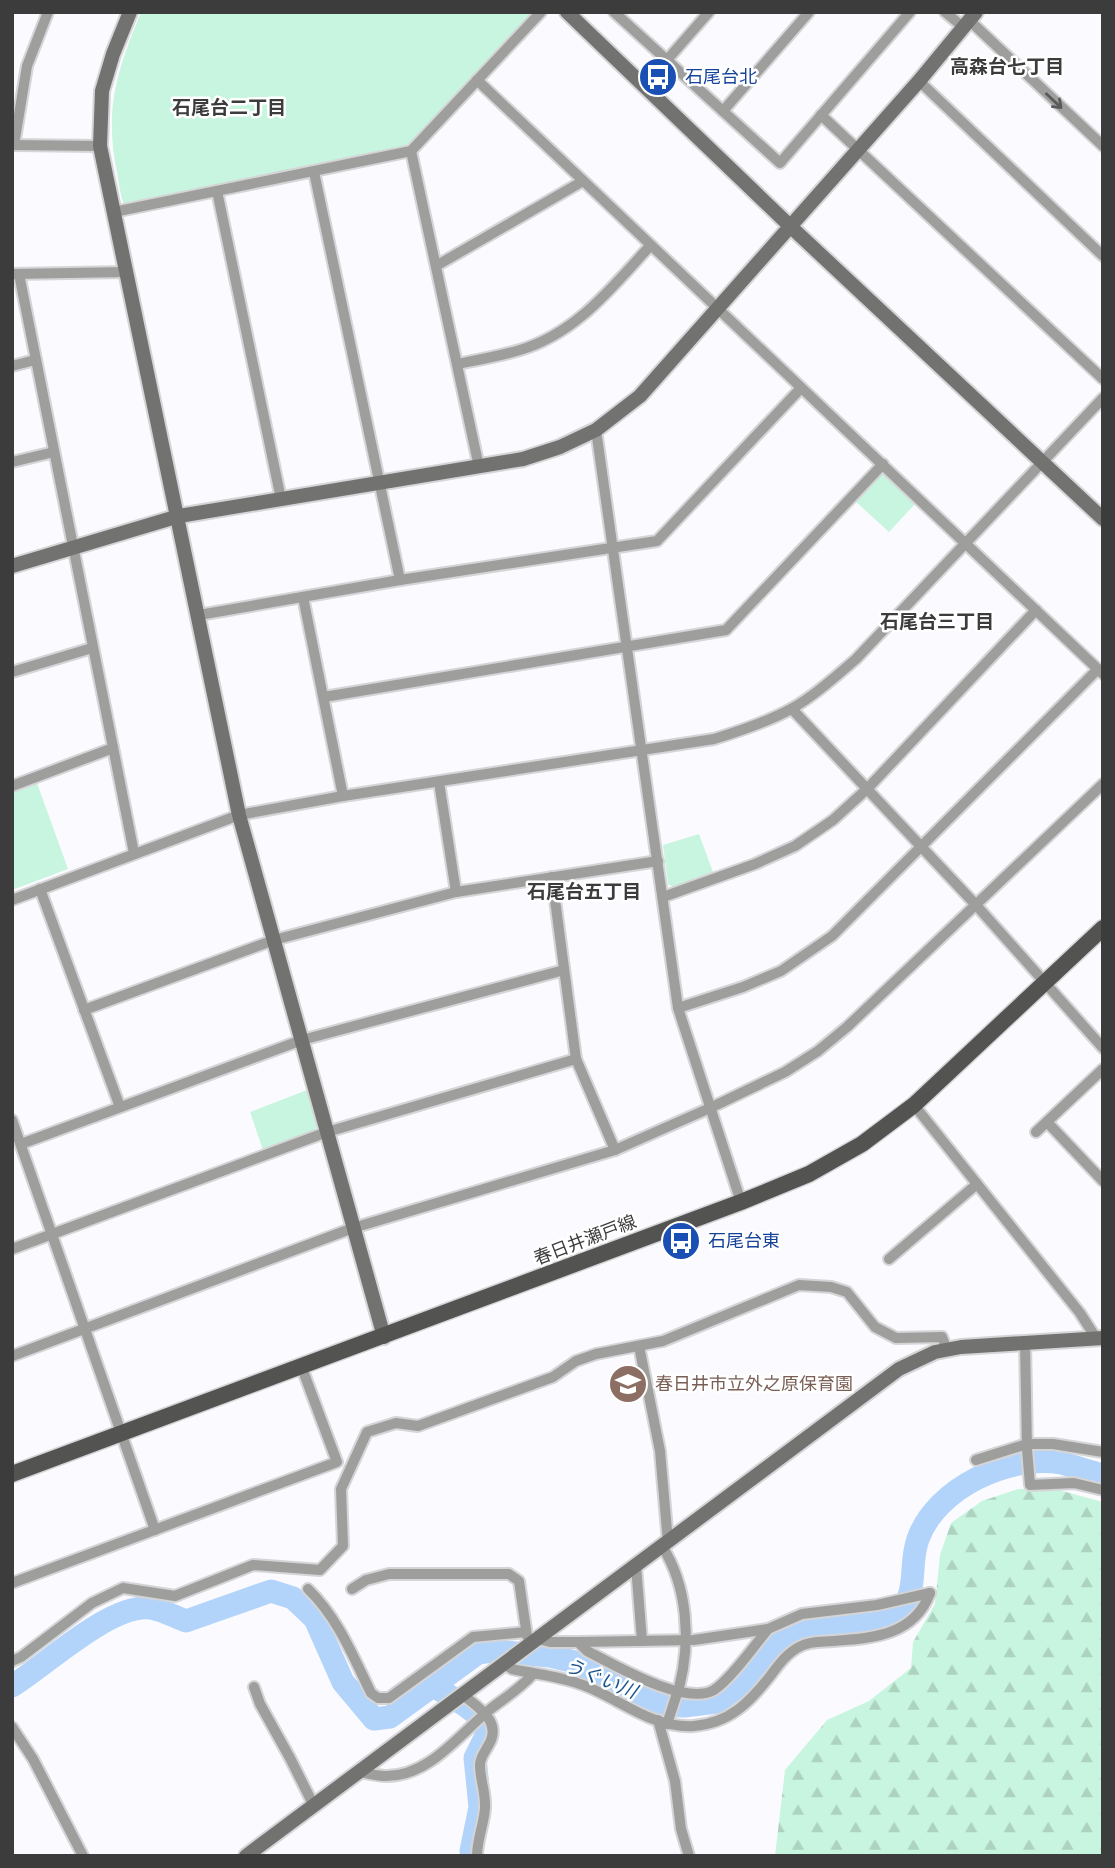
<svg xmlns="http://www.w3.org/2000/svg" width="1115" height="1868" viewBox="0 0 1115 1868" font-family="'PT Sans Narrow','Noto Sans JP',sans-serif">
<defs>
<pattern id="forest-firs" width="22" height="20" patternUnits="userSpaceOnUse" patternTransform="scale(1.75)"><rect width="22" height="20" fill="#c8f5df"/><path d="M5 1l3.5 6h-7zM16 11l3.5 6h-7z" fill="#add3c0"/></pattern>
</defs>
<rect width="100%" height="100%" fill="#fbfbff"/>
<!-- forest -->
<path fill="url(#forest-firs)" d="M 1018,1489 L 1055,1489 L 1103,1502 L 1103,1856 L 775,1856 L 785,1770 L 827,1720 L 869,1701 L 911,1668 L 913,1642 L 935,1604 L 940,1555 L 951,1523 L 982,1501 Z"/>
<!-- park -->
<g fill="#c8f5df">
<path d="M 141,12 L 533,12 L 411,142 L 405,146 L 124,204 C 120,195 119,183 117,172 C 104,108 117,71 141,12 Z"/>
<path d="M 879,475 L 885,475 L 915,504 L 889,532 L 855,501 Z"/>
<path d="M 37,783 L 68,869 L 12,890 L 12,792 Z"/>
<path d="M 699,834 L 713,872 L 673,887 L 668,884 L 663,845 Z"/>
<path d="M 307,1090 L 317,1126 L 314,1131 L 263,1150 L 250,1112 Z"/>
</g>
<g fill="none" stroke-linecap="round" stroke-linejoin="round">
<!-- river -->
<g stroke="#b3d4fa" stroke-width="23">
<path d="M 12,1686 C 46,1665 110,1604 150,1608 C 161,1609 175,1617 186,1621 L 271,1591 L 293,1598 L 315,1619 L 343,1682 L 374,1719 L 390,1717 L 478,1653 L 492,1651 L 550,1656 L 571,1661 L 665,1705 L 684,1706 L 717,1702 L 740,1685 L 769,1650 L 799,1630 L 873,1622 L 898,1616 C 920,1587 908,1567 918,1539 C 936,1488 1009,1454 1061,1463 C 1074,1466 1089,1472 1103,1475"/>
<path d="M 435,1687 L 466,1706 L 483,1719 L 487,1727 L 486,1736 L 475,1758 L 480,1807 L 471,1851 L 472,1856"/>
</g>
<defs>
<g id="street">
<path d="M 614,12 L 780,163 L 910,12"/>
<path d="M 945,12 L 963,27"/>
<path d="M 969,20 L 1103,146"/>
<path d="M 667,60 L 709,12"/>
<path d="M 477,80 L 1103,674"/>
<path d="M 919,81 L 1103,256"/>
<path d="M 723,111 L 809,12"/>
<path d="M 821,115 L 1103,379"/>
<path d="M 12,145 L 100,146"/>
<path d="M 14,145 L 27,66 L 48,12"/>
<path d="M 411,151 L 479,467"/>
<path d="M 314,172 L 400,580"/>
<path d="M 217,191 L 281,499"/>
<path d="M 114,212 L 411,151 L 541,12"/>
<path d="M 436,266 L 583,181"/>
<path d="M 13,274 L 126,272"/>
<path d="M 19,274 L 134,853"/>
<path d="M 457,364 C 478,360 500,356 520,350 C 577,333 612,287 650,246"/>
<path d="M 12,366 L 35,360"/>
<path d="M 596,430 L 678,1008 L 741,1202"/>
<path d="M 12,462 L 54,452"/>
<path d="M 303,597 L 343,796"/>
<path d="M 199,615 L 400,580 L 657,541 L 801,388"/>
<path d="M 12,672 L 92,648"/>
<path d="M 324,697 L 726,630 L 883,464"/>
<path d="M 792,709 L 976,905 L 1103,1048"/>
<path d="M 439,782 L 456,892"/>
<path d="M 12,786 L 113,748"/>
<path d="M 552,877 L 576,1059 L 615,1150"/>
<path d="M 40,889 L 120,1107"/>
<path d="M 663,897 L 755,864 L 795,846 L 833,820 L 867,789 L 1036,610"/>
<path d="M 12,900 L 239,815 L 343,796 L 714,739 C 740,731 767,722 791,709 C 814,696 835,677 856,659 L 1103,398"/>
<path d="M 678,1008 L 743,987 L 781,971 L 832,936 L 1098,669"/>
<path d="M 84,1010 L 274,940 L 456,892 L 658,861"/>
<path d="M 914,1105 L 1080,1313 L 1096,1338"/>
<path d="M 12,1120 L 155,1530"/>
<path d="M 1047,1122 L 1103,1181"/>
<path d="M 1036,1132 L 1103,1069"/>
<path d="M 21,1144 L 302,1040 L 564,970"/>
<path d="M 12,1249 L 327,1132 L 576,1059"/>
<path d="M 889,1259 L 977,1184"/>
<path d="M 1025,1342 L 1027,1449 L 1030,1485 L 1074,1483 L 1103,1490"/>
<path d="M 639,1346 L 660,1451 L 668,1542"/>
<path d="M 12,1356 L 353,1228 L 615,1150 L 710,1108 L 785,1072 L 818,1051 L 847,1027 L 1103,784"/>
<path d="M 976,1460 L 1027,1444 L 1053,1444 L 1103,1452"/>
<path d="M 662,1546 C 688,1587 691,1641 679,1688 C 675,1699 671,1712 667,1724"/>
<path d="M 636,1566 L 642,1641"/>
<path d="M 12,1583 L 337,1462 L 302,1368"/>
<path d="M 308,1589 C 338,1618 353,1656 371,1693 L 378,1698 L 389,1698 L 473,1637 L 526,1632"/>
<path d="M 352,1589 L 366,1580 L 389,1574 L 509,1574 L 519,1581 L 527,1636"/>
<path d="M 538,1639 L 550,1642 L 578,1642 L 694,1640 L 768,1629 L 802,1614 L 877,1605 L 930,1593"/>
<path d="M 578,1642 L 587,1651 C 613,1664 685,1707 714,1690 C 731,1679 755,1645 768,1629"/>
<path d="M 12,1661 L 21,1657 L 92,1603 L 123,1588 L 175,1596 L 253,1565 L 320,1570 L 343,1546 L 341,1489 L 367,1432 L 396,1423 L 418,1426 L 553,1377 L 576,1361 L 596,1354 L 663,1341 L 799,1285 L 831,1287 L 847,1292 L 875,1327 L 896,1338 L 942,1337 L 947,1350"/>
<path d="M 504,1664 L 512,1669 C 534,1674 559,1676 580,1684 C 618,1697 651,1729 694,1726 C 730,1723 750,1702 771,1675 C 779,1664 788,1652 801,1646 C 810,1641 822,1642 833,1641 C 872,1638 914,1636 930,1593"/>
<path d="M 254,1687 L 260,1704 L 290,1758 L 314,1806"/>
<path d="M 463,1695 C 479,1708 503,1722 488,1746 C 485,1752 480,1757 480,1765 C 480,1780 486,1793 485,1808 C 484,1824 477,1839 477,1856"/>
<path d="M 658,1720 L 675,1781 L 681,1829 L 689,1856"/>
<path d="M 12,1727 L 33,1759 L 83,1856"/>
<path d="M 359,1772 C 367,1773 377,1776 385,1776 C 428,1777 458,1736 488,1711 C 503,1699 520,1689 533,1674"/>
</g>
<g id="secondary">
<path d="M 130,12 L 113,54 L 102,91 L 100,146 L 239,815 L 384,1337"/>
<path d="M 567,12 L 790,226 L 1103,519"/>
<path d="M 12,566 L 179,516 L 523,459 L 560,447 L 596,430 L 640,396 L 919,81 L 976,12"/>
<path d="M 246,1856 L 899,1369 L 935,1352 L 961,1347 L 1103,1338"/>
</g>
<path id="primary" d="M 12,1474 L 741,1202 L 809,1174 L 862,1144 L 914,1105 L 1103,928"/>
</defs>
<!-- street casing -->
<use href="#street" stroke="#d5d5d8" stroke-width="14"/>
<!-- secondary casing -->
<use href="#secondary" stroke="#d5d5d8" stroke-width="18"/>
<!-- primary casing -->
<use href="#primary" stroke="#d5d5d8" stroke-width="19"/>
<!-- street -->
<use href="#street" stroke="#9e9f9d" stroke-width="10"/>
<!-- secondary -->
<use href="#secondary" stroke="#727370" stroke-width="14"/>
<!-- primary -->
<use href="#primary" stroke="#535451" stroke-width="16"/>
</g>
<!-- one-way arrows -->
<defs><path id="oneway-shaft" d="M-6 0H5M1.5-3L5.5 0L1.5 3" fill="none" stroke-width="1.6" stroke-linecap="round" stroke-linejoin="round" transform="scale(1.75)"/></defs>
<use stroke="#595a5a" href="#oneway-shaft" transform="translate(1054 101) rotate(43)"/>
<!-- icons -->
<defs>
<symbol id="bus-disc" viewBox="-11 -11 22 22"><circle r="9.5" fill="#1a4fb4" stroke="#fff"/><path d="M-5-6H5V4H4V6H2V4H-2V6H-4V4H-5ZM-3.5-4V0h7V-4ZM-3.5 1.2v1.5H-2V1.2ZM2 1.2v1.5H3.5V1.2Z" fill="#fff"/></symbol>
<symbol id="school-disc" viewBox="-11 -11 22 22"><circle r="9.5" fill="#8d6e63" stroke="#fff"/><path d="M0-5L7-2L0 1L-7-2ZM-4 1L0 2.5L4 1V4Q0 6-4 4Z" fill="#fff"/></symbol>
</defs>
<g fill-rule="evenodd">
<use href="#bus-disc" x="636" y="55" width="44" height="44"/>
<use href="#bus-disc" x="659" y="1219" width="44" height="44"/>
<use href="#school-disc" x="606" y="1362" width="44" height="44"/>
</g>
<g text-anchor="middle" stroke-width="5" stroke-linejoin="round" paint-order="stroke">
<!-- transit labels -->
<g font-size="18" fill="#164399" stroke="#fff" text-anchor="start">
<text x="685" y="83">石尾台北</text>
<text x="708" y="1247">石尾台東</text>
</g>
<!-- street labels -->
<g font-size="18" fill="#3c3c3d" stroke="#fff">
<text transform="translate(585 1240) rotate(-21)" y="6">春日井瀬戸線</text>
</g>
<!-- education labels -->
<g font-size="18" fill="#785e54" stroke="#fff" text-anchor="start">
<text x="655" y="1390">春日井市立外之原保育園</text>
</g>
<!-- neighbourhood labels -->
<g font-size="19" font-weight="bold" fill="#3c3c3d" stroke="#fff">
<text x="1007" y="73">高森台七丁目</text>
<text x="229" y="114">石尾台二丁目</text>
<text x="937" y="628">石尾台三丁目</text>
<text x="584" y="898">石尾台五丁目</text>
</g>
<!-- water labels -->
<g font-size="19" font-style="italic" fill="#1c558d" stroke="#fff">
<text transform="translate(601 1678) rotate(22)" y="7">うぐい川</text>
</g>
</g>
<!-- border -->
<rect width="1115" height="1868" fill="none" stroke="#3c3c3d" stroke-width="28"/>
</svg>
